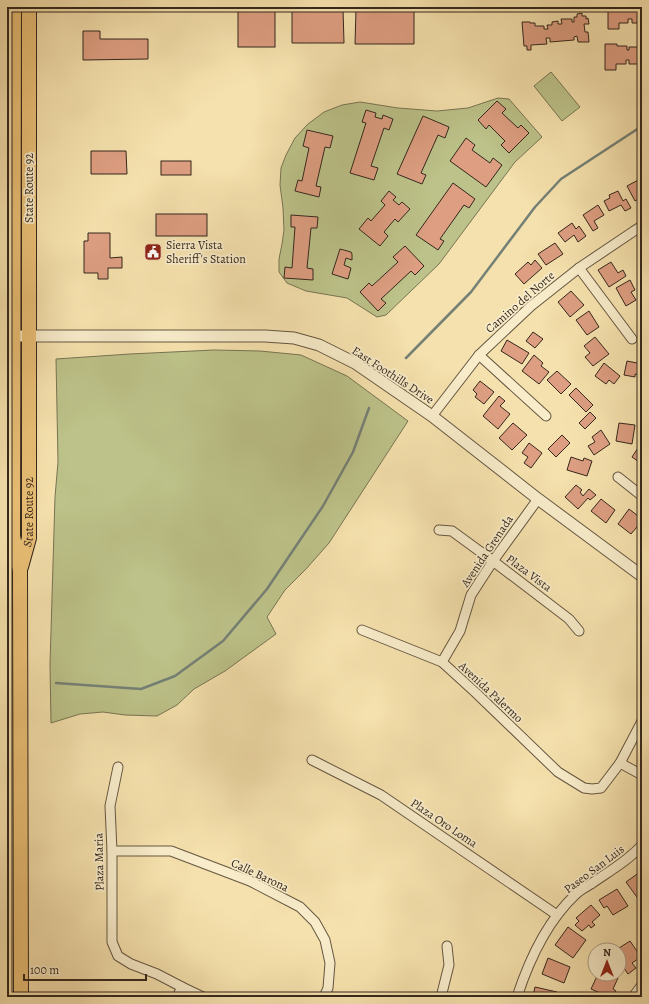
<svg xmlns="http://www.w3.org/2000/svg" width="649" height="1004" viewBox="0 0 649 1004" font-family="Alegreya,serif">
<rect width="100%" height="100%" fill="#f5e1ad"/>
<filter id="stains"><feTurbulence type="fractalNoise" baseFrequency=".005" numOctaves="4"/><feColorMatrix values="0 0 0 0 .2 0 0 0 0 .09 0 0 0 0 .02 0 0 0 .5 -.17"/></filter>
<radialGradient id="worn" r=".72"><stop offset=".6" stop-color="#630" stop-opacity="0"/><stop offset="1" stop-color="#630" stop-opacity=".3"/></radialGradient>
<!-- green -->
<g fill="#bcc289" stroke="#787453">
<path d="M 551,72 L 580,107 L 562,121 L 534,86 Z"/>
<path d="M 498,98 L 509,99 L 542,137 L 515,162 L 439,264 L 386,315 L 377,317 L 347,298 L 306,291 L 287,283 L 279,272 L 279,259 L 282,244 L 284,230 L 283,208 L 280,185 L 281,168 L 286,155 L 295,138 L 308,124 L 324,112 L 342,105 L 360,102 L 398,108 L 437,111 L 468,108 Z"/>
<path d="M 214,350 L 260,351 L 301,355 L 347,376 L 408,421 L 329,543 L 306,569 L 285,590 L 267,617 L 276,634 L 225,671 L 194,689 L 177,705 L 157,716 L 125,715 L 103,712 L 80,714 L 51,723 L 50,665 L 55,497 L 58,462 L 56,359 L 130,354 Z"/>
</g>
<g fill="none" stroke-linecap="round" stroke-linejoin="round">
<!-- stream -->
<g stroke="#758076" stroke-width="2.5">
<path d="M 406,358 L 471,292 L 535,207 L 561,179 L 642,126"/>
<path d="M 56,683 L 141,689 L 175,676 L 223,641 L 267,589 L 323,506 L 353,452 L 369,408"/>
</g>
</g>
<!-- building -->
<g fill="#dd9e81" stroke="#35271d">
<rect x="238" y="7" width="37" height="40"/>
<path d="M 608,7 L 629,7 L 629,9 L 632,9 L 632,7 L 642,7 L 642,29 L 641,29 L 641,23 L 632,23 L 632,19 L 628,19 L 628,23 L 619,23 L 619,29 L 608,29 Z"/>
<path d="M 292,9 L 343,9 L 344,43 L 292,43 Z"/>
<path d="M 356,10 L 414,10 L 414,44 L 355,44 Z"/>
<path d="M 582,13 L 582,16 L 586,16 L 586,19 L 588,18 L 589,24 L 584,24 L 585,32 L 588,32 L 589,42 L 578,42 L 577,36 L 574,37 L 574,40 L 550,42 L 550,38 L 546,38 L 547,44 L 531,45 L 531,50 L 527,50 L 527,46 L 524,46 L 522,22 L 530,22 L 530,23 L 535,23 L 535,26 L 544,26 L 544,29 L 548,29 L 547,25 L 552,25 L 552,22 L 558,21 L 558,24 L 562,24 L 561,19 L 572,19 L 572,22 L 574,22 L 574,17 L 577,17 L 577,14 Z"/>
<path d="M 83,31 L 100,31 L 100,39 L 148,39 L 148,59 L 83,60 Z"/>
<path d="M 640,40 L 642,40 L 642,70 L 639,70 L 639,64 L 629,64 L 629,60 L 626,60 L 626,64 L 616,64 L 616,70 L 605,70 L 605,44 L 617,44 L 617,46 L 627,46 L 627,50 L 629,50 L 629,47 L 640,47 Z"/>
<path d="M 497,101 L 506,109 L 502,113 L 518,128 L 521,125 L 529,133 L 509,153 L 501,145 L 505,141 L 489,125 L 486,129 L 478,120 Z"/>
<path d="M 366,110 L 376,113 L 375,117 L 382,119 L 383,115 L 393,119 L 389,130 L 384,128 L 371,166 L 378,168 L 374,180 L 350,173 L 366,123 L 362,122 Z"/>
<path d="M 423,116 L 449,127 L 445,138 L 438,135 L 421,173 L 426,175 L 422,184 L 397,174 Z"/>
<path d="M 307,130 L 333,136 L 330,148 L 325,147 L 316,186 L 321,187 L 319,197 L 295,191 L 298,180 L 302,181 L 309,148 L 303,146 Z"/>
<path d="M 466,138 L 475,145 L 472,150 L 490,163 L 493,158 L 502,165 L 486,187 L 450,161 Z"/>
<path d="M 91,151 L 126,151 L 127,174 L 91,174 Z"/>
<rect x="161" y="161" width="30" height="14"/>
<path d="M 642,178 L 642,197 L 635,201 L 627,186 Z"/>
<path d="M 453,183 L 475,199 L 469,208 L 464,205 L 440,239 L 444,241 L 438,250 L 416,235 Z"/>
<path d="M 389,191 L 396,197 L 393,200 L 399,205 L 402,202 L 410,209 L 398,222 L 395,219 L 384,232 L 388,236 L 380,246 L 359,229 L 368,218 L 371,221 L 385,205 L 381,201 Z"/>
<path d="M 618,191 L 623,201 L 626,199 L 631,208 L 625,211 L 621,205 L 609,211 L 604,201 L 610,198 L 609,195 Z"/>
<path d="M 598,205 L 604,215 L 594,221 L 598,228 L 593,231 L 583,215 Z"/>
<rect x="156" y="214" width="51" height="22"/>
<path d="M 291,215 L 318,217 L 317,228 L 311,228 L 307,268 L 313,269 L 313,280 L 284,278 L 285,267 L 292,268 L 295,227 L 291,227 Z"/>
<path d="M 572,223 L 576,229 L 579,226 L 586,236 L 578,242 L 574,235 L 565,242 L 558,233 Z"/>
<path d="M 88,233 L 110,233 L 110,258 L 122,257 L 122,268 L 108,268 L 108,279 L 98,279 L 98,273 L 84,273 L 84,241 L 88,241 Z"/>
<path d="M 555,243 L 563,254 L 546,265 L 538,254 Z"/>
<path d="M 405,246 L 424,266 L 415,275 L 411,271 L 381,299 L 386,303 L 378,311 L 360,292 L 369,283 L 372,286 L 398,262 L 393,257 Z"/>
<path d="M 340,249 L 351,252 L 352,254 L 352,260 L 346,258 L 344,265 L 351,268 L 348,279 L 332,274 Z"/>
<path d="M 535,260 L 542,268 L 524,284 L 515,274 L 528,262 L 531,265 Z"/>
<path d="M 611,262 L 618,273 L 623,270 L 626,276 L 609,287 L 598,270 Z"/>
<path d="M 630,280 L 635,290 L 631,292 L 636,300 L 626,306 L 616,288 Z"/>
<path d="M 571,291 L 584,305 L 570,317 L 558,302 Z"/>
<path d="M 589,311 L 599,327 L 587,335 L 576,320 Z"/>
<path d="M 533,332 L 543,339 L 535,348 L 526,341 Z"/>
<path d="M 595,337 L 609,354 L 593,366 L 585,357 L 590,353 L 584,346 Z"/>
<path d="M 507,340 L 529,353 L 522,364 L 501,351 Z"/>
<path d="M 534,355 L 543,363 L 541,366 L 549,372 L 539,384 L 522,371 Z"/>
<path d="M 627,361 L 642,364 L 642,375 L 635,374 L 635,377 L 624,375 Z"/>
<path d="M 604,363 L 620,376 L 614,384 L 609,380 L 606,384 L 595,376 Z"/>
<path d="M 557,371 L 571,384 L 561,394 L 547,380 Z"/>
<path d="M 480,381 L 494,392 L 484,404 L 475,397 L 477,394 L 473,390 Z"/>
<path d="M 576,388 L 593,405 L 586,412 L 569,395 Z"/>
<path d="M 499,396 L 505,401 L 500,406 L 510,414 L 498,429 L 483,416 Z"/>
<path d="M 590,412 L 596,418 L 585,429 L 579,423 Z"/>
<path d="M 513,423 L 527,435 L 512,450 L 499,438 Z"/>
<path d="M 619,423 L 635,425 L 632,444 L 616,441 Z"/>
<path d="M 601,430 L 610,444 L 594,455 L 588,446 L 595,442 L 592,437 Z"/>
<path d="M 562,435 L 570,443 L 556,457 L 548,449 Z"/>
<path d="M 529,443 L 542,453 L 531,468 L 524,463 L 528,457 L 522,453 Z"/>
<path d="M 638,448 L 642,451 L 642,464 L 632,457 Z"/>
<path d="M 571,457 L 583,461 L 584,458 L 592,461 L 587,476 L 567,470 Z"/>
<path d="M 576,485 L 582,490 L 580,492 L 583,496 L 589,489 L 596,495 L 590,500 L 588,498 L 578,509 L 565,497 Z"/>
<path d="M 601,499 L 615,510 L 606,523 L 591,511 Z"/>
<path d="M 629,509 L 642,519 L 642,521 L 631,534 L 618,524 Z"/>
<path d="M 640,872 L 642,875 L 642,898 L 639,900 L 626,882 Z"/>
<path d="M 617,889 L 628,906 L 613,915 L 607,906 L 604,908 L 599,900 Z"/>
<path d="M 591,905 L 600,915 L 592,922 L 595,925 L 591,928 L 589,925 L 582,931 L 575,925 L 579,921 L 576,918 Z"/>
<path d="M 568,927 L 586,940 L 573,958 L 555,945 Z"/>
<path d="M 630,941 L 641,957 L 632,963 L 636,968 L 628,974 L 619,961 L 619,950 L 616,950 Z"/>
<path d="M 548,958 L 570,967 L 564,983 L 542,974 Z"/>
<path d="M 598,974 L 609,974 L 618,978 L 613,989 L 616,991 L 613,997 L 609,997 L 591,989 Z"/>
<path d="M 535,987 L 557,992 L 555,997 L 538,997 L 533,996 Z"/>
</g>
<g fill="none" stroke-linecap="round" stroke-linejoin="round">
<defs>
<g id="minor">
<path d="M 579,268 L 632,339"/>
<path d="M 479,355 L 546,416"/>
<path d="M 432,416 L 479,355 L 531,306 L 579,268 L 634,231 L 642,226"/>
<path d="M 618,477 L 642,496"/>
<path d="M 439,530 L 452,531 L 493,561 L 569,619 L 579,631"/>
<path d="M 362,630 L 442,662 L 476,693 L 558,772 L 584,788 L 592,789 L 601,788 L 620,763 L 642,721"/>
<path d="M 442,662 L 460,631 L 471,595 L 493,561 L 538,499"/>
<path d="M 312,760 L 381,795 L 557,915"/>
<path d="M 620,763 L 642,775"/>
<path d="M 118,767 L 110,806 L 112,851 L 112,942 L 118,956 L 131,964 L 157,974 L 182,987 L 203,997"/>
<path d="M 112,851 L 171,851 L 250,881 L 300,907 L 315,922 L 325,940 L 330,963 L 328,988 L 324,997"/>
<path d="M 177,997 L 182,987"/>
<path d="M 441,997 L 449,965 L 447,946"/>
<path d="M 517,997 C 529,960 546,922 576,894 C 580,890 586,887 591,884 C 608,872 628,861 642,845"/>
<path d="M 633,997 L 642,985"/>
</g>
<path id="tertiary" d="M 7,336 L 265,336 L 294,338 L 319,345 L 355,363 L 432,416 L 538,499 L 642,576"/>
<g id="primary">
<path d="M 14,7 L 13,536 L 20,571 L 21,997"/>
<path id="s1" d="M 21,567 L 29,538 L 29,7"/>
</g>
</defs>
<!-- minor casing -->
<use href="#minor" stroke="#655641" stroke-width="11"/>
<!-- tertiary casing -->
<use href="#tertiary" stroke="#655641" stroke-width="13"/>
<!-- primary casing -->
<use href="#primary" stroke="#35271d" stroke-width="16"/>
<!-- minor -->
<use href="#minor" stroke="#f8ecca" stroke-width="9"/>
<!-- tertiary -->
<use href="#tertiary" stroke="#f8ecca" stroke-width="11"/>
<!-- primary -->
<use href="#primary" stroke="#eac076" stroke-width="14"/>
</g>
<!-- icons -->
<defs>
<symbol id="civic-square" viewBox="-11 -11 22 22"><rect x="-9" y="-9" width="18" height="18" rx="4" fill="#8f2418" stroke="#f8ecca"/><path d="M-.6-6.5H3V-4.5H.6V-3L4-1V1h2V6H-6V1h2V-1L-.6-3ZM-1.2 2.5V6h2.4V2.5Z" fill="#fff"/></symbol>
</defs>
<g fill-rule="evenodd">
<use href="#civic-square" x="143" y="242" width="20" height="20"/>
</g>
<g text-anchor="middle" stroke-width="3.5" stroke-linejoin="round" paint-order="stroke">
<!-- street labels -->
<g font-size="12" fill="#35271d" stroke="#f8ecca">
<text transform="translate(29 188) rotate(-90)" y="4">State Route 92</text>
<text transform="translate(520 302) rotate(-41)" y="4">Camino del Norte</text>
<text transform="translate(393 375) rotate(33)" y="4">East Foothills Drive</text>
<text dy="4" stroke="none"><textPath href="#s1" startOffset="56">State Route 92</textPath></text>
<text transform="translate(487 551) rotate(-56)" y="4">Avenida Grenada</text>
<text transform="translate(529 573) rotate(37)" y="4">Plaza Vista</text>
<text transform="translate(491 692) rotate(43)" y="4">Avenida Palermo</text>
<text transform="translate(444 823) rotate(34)" y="4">Plaza Oro Loma</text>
<text transform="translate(99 862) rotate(-91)" y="4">Plaza Maria</text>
<text transform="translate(594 869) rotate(-37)" y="4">Paseo San Luis</text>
<text transform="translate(260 875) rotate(25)" y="4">Calle Barona</text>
</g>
<!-- poi labels -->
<g font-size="12" fill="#35271d" stroke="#f8ecca" text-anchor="start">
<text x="166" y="249">Sierra Vista<tspan x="166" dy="14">Sheriff's Station</tspan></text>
</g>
</g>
<!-- margin -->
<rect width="649" height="1004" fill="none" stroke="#f5e1ad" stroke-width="24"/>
<rect x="8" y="8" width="633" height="988" fill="none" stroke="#35271d" stroke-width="2"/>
<rect x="12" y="12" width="625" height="980" fill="none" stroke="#35271d"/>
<!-- north arrow -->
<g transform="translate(607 962)"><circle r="19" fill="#f8ecca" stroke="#aa9d85"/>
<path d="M0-3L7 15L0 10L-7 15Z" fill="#8f2418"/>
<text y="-6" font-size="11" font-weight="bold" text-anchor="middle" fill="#35271d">N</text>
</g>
<!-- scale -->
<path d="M24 974v6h122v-6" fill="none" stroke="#35271d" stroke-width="2"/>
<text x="30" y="974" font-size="12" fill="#35271d" stroke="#f8ecca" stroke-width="3" paint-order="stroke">100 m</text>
<rect width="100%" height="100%" filter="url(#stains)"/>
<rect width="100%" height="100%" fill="url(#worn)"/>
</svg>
